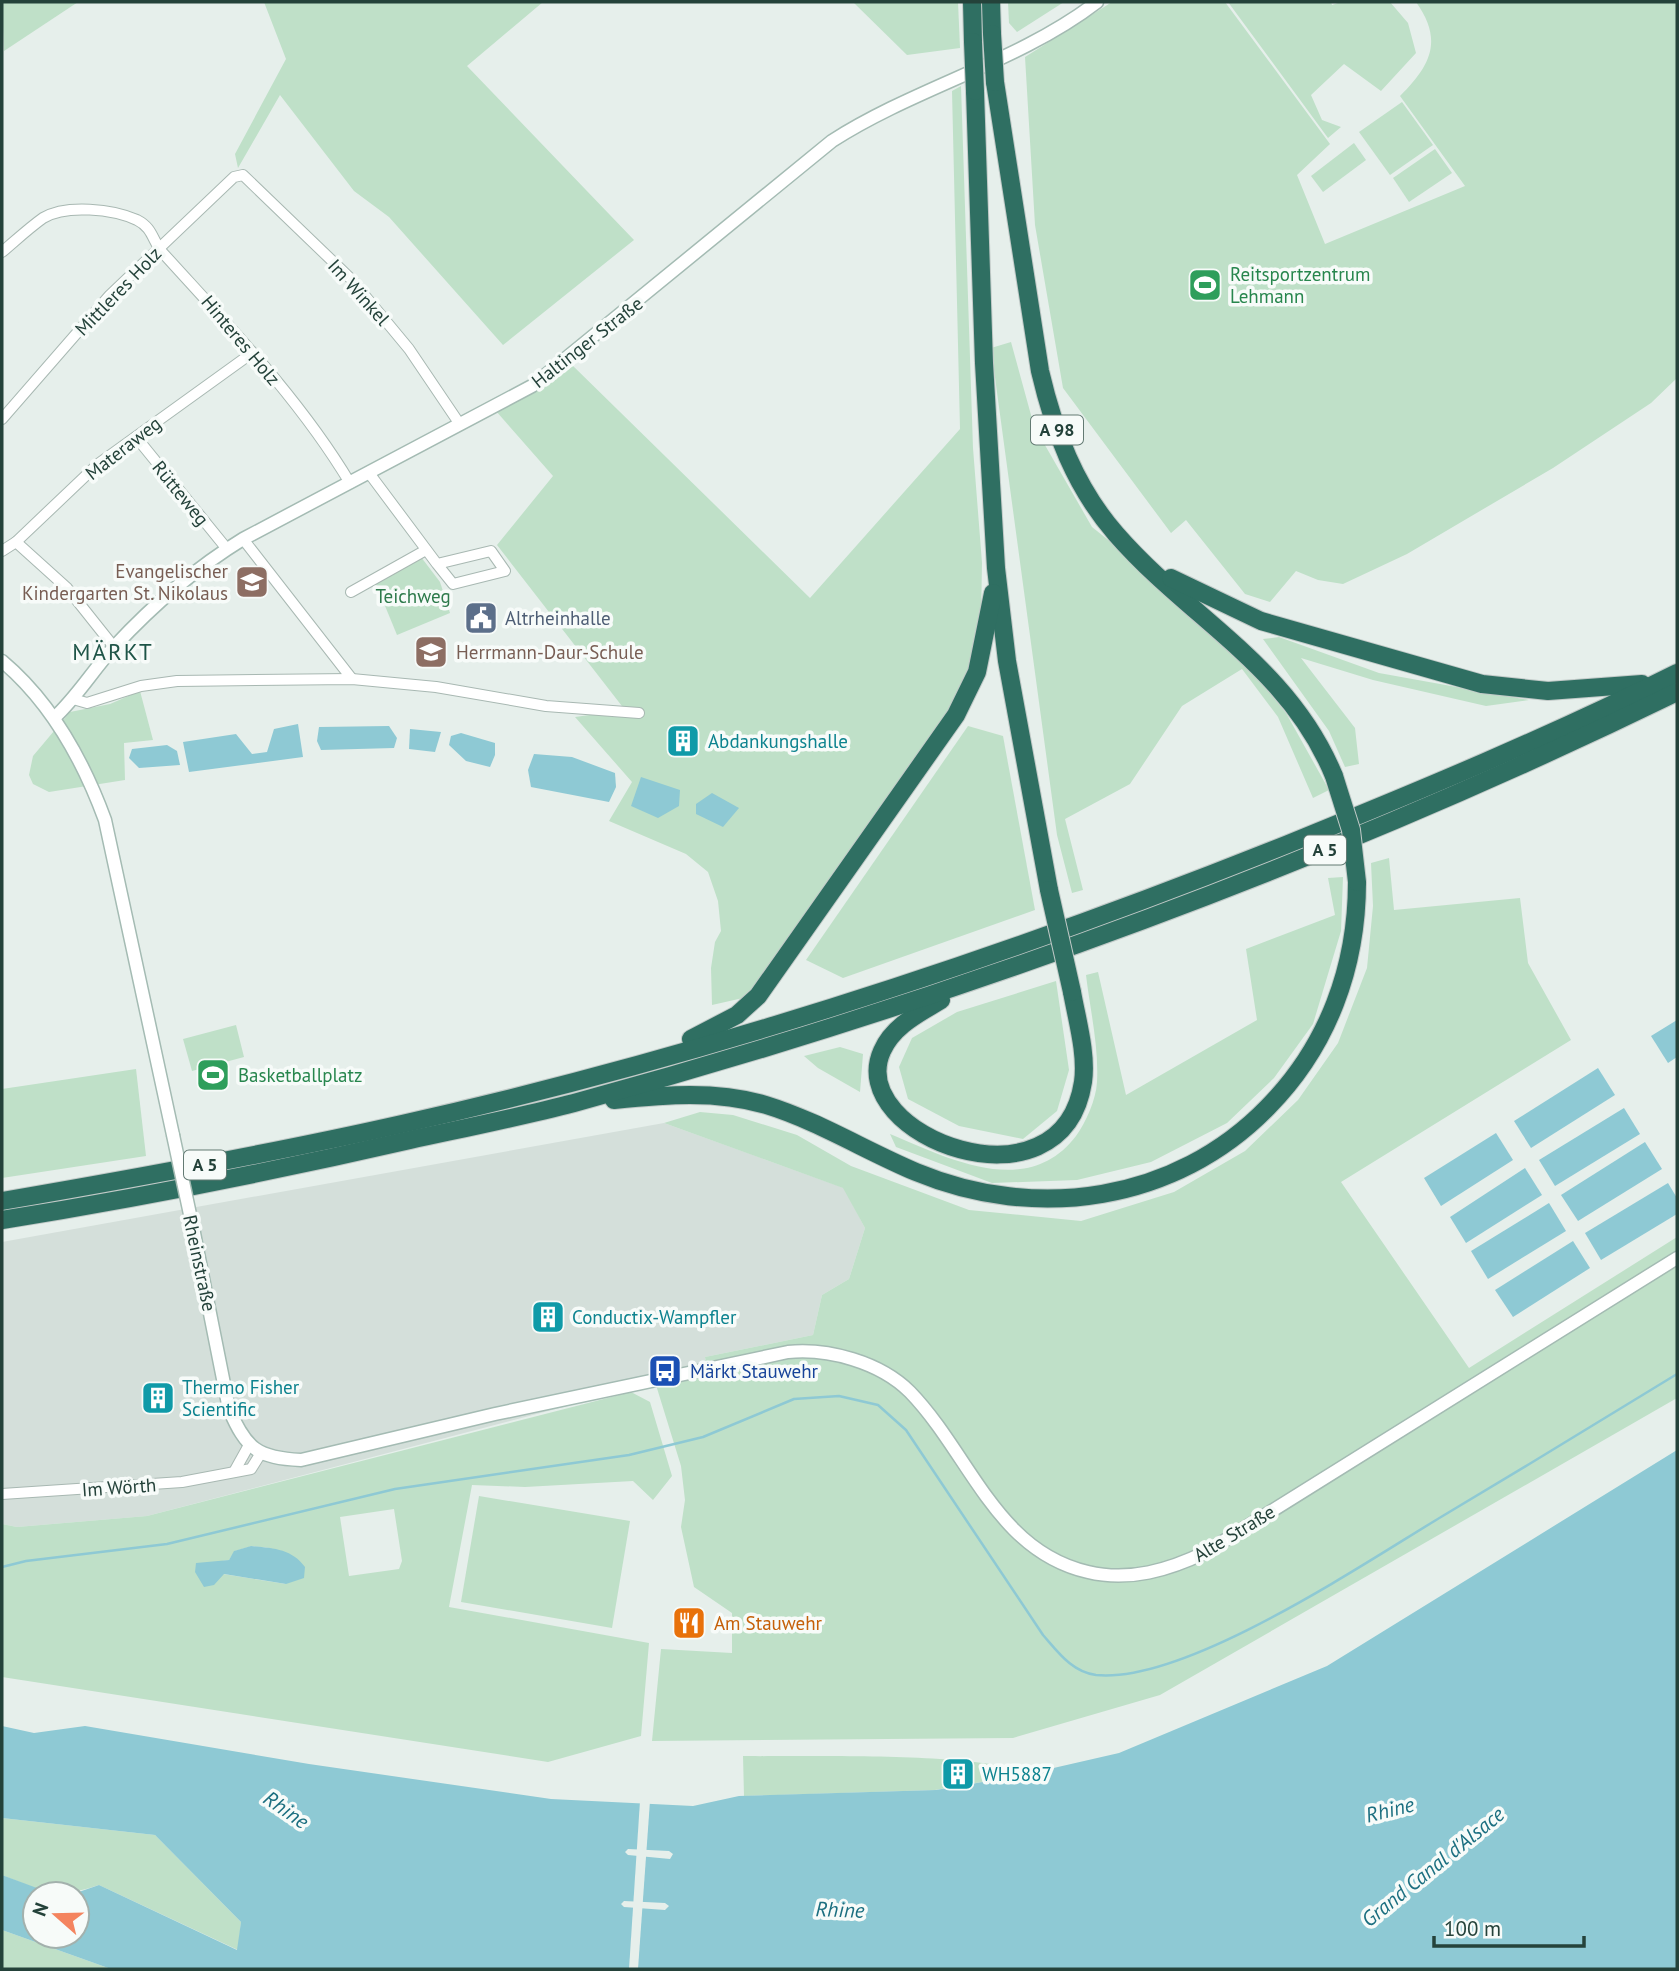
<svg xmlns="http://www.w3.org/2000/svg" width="1679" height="1971" viewBox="0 0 1679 1971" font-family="'PT Sans',sans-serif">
<rect width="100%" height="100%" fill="#e6efeb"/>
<!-- built -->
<path fill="#d4dfda" d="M 664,1123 L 844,1188 L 865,1228 L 849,1279 L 822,1295 L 813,1335 L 705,1357 L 708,1374 L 617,1393 L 147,1516 L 17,1527 L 2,1524 L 2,1242 Z"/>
<!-- green -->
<g fill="#bfe0c8" fill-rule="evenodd">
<path d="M 2,2 L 78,2 L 4,51 Z"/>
<path d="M 264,2 L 543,2 L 467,66 L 634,240 L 503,345 L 389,217 L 354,191 L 280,95 L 238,168 L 235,154 L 286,59 Z"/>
<path d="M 853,2 L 958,2 L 960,48 L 907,55 Z"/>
<path d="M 1008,2 L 1064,2 L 1017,32 L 1009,23 Z"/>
<path d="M 1112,2 L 1225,2 L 1330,144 L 1297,175 L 1325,244 L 1465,186 L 1400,96 C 1430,66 1444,41 1416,2 L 1677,2 L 1677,378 L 1651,403 L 1553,468 L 1407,554 L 1343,584 L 1318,580 L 1296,571 L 1270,602 L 1245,594 L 1186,520 L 1171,533 L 1063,388 L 1035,225 L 1025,57 Z"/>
<path d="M 1228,2 L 1331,2 L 1332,5 L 1341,2 L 1390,2 L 1408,23 L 1416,53 L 1381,91 L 1344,64 L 1311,95 L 1322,120 L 1341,127 L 1328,138 Z"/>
<path d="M 961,86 L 973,448 L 982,563 L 981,620 L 971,669 L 949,715 L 759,981 L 743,998 L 712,1005 L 711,968 L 715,942 L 721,931 L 718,901 L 708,872 L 686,854 L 609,821 L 632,782 L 575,717 L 625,710 L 497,545 L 553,476 L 496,411 L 570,363 L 810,598 L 960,429 L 952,91 Z"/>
<path d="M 1402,102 L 1433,145 L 1390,175 L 1359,132 Z"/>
<path d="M 1354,143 L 1366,160 L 1323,192 L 1311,176 Z"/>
<path d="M 1435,149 L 1452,173 L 1409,202 L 1393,178 Z"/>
<path d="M 1011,342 L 1034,426 L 1092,527 L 1217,627 L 1286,713 L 1329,790 L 1313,798 L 1278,717 L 1242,669 L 1182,706 L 1130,784 L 1065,819 L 1083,890 L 1072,893 L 1057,835 L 991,348 Z"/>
<path d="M 421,557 L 440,582 L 450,613 L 397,635 L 376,584 Z"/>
<path d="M 1279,637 L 1379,673 L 1529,700 L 1486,706 L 1373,680 L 1301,658 L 1355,728 L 1359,764 L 1345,767 L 1329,731 L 1263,639 Z"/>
<path d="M 140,691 L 153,740 L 124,743 L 125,780 L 49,792 L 33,784 L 29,775 L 33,756 L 70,712 L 110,704 Z"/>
<path d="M 968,726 L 1003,736 L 1035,910 L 843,978 L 806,960 Z"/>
<path d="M 1389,858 L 1394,910 L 1520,898 L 1528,963 L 1571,1040 L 1341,1182 L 1469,1368 L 1677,1237 L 1677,1398 L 1160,1695 L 1013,1738 L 652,1741 L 661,1649 L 732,1653 L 732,1613 L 694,1587 L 681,1527 L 685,1500 L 681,1466 L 656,1385 L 708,1374 L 705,1357 L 813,1335 L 822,1295 L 849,1279 L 865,1228 L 843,1188 L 664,1123 L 700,1112 L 733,1115 L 797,1135 L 851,1166 L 969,1210 L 1081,1221 L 1174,1192 L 1245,1151 L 1298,1100 L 1338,1043 L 1367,968 L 1373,906 L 1371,863 Z"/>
<path d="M 1343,877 L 1341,931 L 1313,1024 L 1274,1078 L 1227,1123 L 1151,1162 L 1077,1180 L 992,1183 L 896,1147 L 890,1134 C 948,1158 1027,1200 1076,1136 C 1086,1122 1096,1100 1097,1082 C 1099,1047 1090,1009 1086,975 L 1098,972 L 1126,1095 L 1257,1020 L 1246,949 L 1335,915 L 1328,878 Z"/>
<path d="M 1056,981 L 1069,1070 L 1057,1111 L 1023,1139 L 959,1126 L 908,1099 L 899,1067 L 912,1038 L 957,1012 Z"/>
<path d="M 236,1025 L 244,1057 L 192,1071 L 183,1039 Z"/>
<path d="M 840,1047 L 863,1054 L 860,1092 L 818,1068 L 804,1056 Z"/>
<path d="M 136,1069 L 146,1156 L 2,1178 L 2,1089 Z"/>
<path d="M 631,1392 L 650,1402 L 672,1476 L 653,1500 L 633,1481 L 525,1487 L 472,1485 L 449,1607 L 649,1643 L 641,1736 L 548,1762 L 2,1677 L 2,1524 L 17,1527 L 147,1516 ZM 394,1509 L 402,1561 L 399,1569 L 349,1576 L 340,1517 ZM 252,1546 L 270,1548 L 286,1584 L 223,1574 L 209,1563 L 229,1560 L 235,1551 Z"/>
<path d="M 479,1496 L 630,1521 L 612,1628 L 461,1602 Z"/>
<path d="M 743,1756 C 790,1757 997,1751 1023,1775 L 935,1790 L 744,1796 Z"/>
<path d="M 2,1818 L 155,1835 L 241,1922 L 238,1950 L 99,1885 C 55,1900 43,1891 2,1875 Z"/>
<path d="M 2,1930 L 111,1969 L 2,1969 Z"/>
</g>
<!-- water -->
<g fill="#8ec9d4" fill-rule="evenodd">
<path d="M 298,724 L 303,757 L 189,772 L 183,742 L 236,734 L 252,754 L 267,752 L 274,729 Z"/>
<path d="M 389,726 L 397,738 L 394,748 L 321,750 L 317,741 L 319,727 Z"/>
<path d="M 410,729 L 441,732 L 435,752 L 409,749 Z"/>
<path d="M 461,733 L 495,743 L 495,755 L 490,767 L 466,761 L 449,745 L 451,736 Z"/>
<path d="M 167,745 L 177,751 L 180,765 L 139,768 L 129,758 L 132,749 Z"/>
<path d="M 534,754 L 572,757 L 615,773 L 616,787 L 609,802 L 531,787 L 528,770 Z"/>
<path d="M 641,777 L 680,790 L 679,806 L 658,818 L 631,806 Z"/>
<path d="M 712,793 L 739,808 L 723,827 L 696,814 L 696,804 Z"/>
<path d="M 1677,1020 L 1677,1057 L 1668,1063 L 1651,1036 Z"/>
<path d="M 1598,1068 L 1615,1095 L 1531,1148 L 1514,1121 Z"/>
<path d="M 1624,1108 L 1640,1134 L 1555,1186 L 1539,1160 Z"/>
<path d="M 1496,1133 L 1513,1160 L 1441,1206 L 1424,1178 Z"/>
<path d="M 1645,1142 L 1662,1169 L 1578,1221 L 1561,1195 Z"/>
<path d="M 1525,1168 L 1542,1195 L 1466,1243 L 1450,1217 Z"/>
<path d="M 1668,1183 L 1677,1198 L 1677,1214 L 1601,1260 L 1585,1233 Z"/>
<path d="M 1549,1203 L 1566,1231 L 1488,1279 L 1471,1251 Z"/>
<path d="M 1573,1241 L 1590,1268 L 1513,1317 L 1495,1290 Z"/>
<path d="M 1677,1450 L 1677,1969 L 111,1969 L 2,1930 L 2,1875 L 53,1894 L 35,1894 L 35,1936 L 77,1936 L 77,1894 L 73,1894 L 99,1885 L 237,1950 L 241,1922 L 155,1835 L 2,1818 L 2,1726 L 34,1733 L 85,1726 L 309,1764 L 551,1799 L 693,1806 L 739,1796 L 936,1790 L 1023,1775 L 1119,1753 L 1327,1666 ZM 628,1849 L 669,1851 L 673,1854 L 670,1859 L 628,1855 L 625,1852 ZM 624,1901 L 665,1903 L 669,1906 L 665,1910 L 624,1907 L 621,1904 Z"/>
<path d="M 251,1546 C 273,1548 292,1549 305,1567 L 304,1578 L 286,1584 L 224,1574 L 214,1585 L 204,1587 L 195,1572 L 196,1563 L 229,1560 L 234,1551 Z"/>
</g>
<!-- pier -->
<path fill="#e6efeb" d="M 640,1801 L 650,1801 L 638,1969 L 629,1969 Z"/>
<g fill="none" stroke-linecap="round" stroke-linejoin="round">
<!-- stream -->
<path stroke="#8ec9d4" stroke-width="2.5" d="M 2,1567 L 26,1561 L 167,1544 L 395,1489 L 629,1455 L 703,1437 L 794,1399 L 839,1396 L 878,1405 L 906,1430 L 1043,1635 C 1058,1652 1072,1672 1096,1675 C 1185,1684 1363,1564 1441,1517 C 1520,1470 1599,1422 1677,1374"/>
<defs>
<g id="street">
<path d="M 2,252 C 15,241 29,228 43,218 C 66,204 113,209 137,220 C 153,228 152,240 162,252 C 228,325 299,398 350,483"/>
<path d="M 2,419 L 110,295 L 234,177 L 243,175 L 351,279 L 409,349 L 459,423"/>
<path d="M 136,437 L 227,549"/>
<path d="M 369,473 L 437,564 L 491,551 L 505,571 L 453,584 L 437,564"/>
<path d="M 243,539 L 352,679"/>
<path d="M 16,542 L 67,588 L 114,647"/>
<path d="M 2,551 L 16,542 L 98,464 L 252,353"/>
<path d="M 351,592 L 426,550"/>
<path d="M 73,699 L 87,703 L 141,686 L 177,681 L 352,679 L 436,687 L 546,706 L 639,713"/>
<path d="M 234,1472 L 249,1445"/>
<path d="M 2,1494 L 182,1482 L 251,1469 L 261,1453"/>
</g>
<g id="secondary">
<path d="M 2,661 C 52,703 83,760 105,820 L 173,1135"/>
<path d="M 54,718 C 77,697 93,670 114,647 C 153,605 194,569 243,539 L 532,386 L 832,141 C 916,87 1019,62 1097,2"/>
<path d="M 194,1233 L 229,1409 C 246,1449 258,1458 301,1460 L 495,1414 L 788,1352 C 828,1348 880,1362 910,1392 C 970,1454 996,1551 1088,1572 C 1129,1582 1169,1570 1206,1552 L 1677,1258"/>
</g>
<g id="highway">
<path d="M 972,2 L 973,42"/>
<path d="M 991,2 L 992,34"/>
<path d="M 995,82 L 1040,371 C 1054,431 1075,487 1116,534 C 1190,619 1289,666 1334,776"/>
<path d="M 975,91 L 984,363 L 996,568 L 1007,661 L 1049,890"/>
<path d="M 1171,578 L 1261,621 L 1482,684 L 1548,691 L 1642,684"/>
<path d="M 941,1000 C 918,1014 893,1026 882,1051 C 844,1136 1062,1218 1083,1082 C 1087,1054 1077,1020 1072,992"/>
<path d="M 691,1039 L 737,1015 L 758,996 L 956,715 L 977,672 L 993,593"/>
<path d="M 614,1100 C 664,1095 716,1090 766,1105 C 818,1121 866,1151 916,1172 C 1036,1222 1176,1202 1268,1107 C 1328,1046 1357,967 1357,882"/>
<path d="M 2,1201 C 136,1178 269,1154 402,1124 C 704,1056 1001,959 1288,844 C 1419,791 1551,736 1677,673"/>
<path d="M 2,1220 C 139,1198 275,1171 410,1140 C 465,1128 520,1117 574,1103 C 954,999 1324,864 1677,692"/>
</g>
</defs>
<!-- street casing -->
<use href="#street" stroke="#a8b8b2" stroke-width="12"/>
<!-- secondary casing -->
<use href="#secondary" stroke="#a4bbb3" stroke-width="15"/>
<!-- highway casing -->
<use href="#highway" stroke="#c2cac8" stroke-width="20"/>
<!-- street -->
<use href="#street" stroke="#fff" stroke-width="10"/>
<!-- secondary -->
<use href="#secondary" stroke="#fff" stroke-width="12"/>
<!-- highway -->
<use href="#highway" stroke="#2f6f62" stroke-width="18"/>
<defs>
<path id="secondary-bridge" d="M 173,1135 L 194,1233"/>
<g id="highway-bridge">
<path d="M 992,34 L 995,82"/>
<path d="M 973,42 L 975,91"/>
<path d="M 1334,776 L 1351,830 L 1357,882"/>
<path d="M 1049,890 L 1072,992"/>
</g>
</defs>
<!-- secondary-bridge casing -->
<use href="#secondary-bridge" stroke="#a4bbb3" stroke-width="15" stroke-linecap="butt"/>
<!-- highway-bridge casing -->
<use href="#highway-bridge" stroke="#c2cac8" stroke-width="20" stroke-linecap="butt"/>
<!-- secondary-bridge -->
<use href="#secondary-bridge" stroke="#fff" stroke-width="12"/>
<!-- highway-bridge -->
<use href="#highway-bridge" stroke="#2f6f62" stroke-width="18"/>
</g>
<!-- icons -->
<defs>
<symbol id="stadium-square" viewBox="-11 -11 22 22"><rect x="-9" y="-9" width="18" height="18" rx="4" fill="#2e9e5b" stroke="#f7fbf9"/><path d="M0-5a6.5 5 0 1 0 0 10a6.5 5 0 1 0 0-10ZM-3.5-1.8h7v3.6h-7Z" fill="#fff"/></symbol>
<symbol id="school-square" viewBox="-11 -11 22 22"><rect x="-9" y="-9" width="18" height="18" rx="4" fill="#8d6e63" stroke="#f7fbf9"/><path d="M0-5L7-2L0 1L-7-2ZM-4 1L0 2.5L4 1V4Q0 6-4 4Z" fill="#fff"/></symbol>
<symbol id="civic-square" viewBox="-11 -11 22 22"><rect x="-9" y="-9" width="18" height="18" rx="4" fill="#5c6f8a" stroke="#f7fbf9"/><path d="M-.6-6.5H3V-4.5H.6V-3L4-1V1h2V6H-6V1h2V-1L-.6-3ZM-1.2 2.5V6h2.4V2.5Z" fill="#fff"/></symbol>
<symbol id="building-square" viewBox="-11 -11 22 22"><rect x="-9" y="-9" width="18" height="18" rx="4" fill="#0f9aa8" stroke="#f7fbf9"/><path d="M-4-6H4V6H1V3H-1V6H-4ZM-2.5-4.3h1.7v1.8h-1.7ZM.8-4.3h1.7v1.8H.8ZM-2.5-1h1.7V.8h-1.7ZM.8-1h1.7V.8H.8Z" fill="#fff"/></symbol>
<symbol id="bus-square" viewBox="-11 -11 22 22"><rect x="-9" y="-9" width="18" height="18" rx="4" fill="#1a4fb4" stroke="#f7fbf9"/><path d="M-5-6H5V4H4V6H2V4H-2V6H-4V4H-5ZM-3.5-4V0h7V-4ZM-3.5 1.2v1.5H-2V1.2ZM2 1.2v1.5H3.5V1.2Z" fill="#fff"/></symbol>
<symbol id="restaurant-square" viewBox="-11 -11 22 22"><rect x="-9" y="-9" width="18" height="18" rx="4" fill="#e8710a" stroke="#f7fbf9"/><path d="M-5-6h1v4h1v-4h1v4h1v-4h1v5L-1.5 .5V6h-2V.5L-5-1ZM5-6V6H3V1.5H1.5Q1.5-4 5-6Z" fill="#fff"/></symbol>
</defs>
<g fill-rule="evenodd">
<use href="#stadium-square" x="1186" y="266" width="38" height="38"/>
<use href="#school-square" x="233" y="563" width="38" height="38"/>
<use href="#civic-square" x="462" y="599" width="38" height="38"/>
<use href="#school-square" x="412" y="633" width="38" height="38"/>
<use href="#building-square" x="664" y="722" width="38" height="38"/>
<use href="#stadium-square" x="194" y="1056" width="38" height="38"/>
<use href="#building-square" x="529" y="1298" width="38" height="38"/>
<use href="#bus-square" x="646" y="1352" width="38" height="38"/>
<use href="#building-square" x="139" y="1379" width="38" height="38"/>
<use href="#restaurant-square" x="670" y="1604" width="38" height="38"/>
<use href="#building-square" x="939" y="1755" width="38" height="38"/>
</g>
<g text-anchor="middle" stroke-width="7" stroke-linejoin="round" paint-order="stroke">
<!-- shield labels -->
<g fill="#f7fbf9" stroke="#637a73" stroke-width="2">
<rect x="1031" y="415.5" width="52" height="29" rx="5"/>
<rect x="1304" y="835.5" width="42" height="29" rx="5"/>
<rect x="184" y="1150.5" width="42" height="29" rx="5"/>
</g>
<g font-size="18" font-weight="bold" fill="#24423a">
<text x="1057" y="436">A 98</text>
<text x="1325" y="856">A 5</text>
<text x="205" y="1171">A 5</text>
</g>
<!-- leisure labels -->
<g font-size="19" fill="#27864d" stroke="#f7fbf9" text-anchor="start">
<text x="1230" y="281">Reitsportzentrum<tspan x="1230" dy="22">Lehmann</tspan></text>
<text x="238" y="1082">Basketballplatz</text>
</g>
<!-- street labels -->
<g font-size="19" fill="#24423a" stroke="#f7fbf9">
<text transform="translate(118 291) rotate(-46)" y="7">Mittleres Holz</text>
<text transform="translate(359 292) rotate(48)" y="7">Im Winkel</text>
<text transform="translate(241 340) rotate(50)" y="7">Hinteres Holz</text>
<text transform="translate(587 342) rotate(-38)" y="7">Haltinger Straße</text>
<text transform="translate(123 448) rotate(-38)" y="7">Materaweg</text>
<text transform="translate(181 493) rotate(51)" y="7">Rütteweg</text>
<text transform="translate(200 1263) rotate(78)" y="7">Rheinstraße</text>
<text transform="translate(119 1487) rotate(-4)" y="7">Im Wörth</text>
<text transform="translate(1234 1533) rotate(-31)" y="7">Alte Straße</text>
</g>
<!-- education labels -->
<g font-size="19" fill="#785e54" stroke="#f7fbf9" text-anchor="end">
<text x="228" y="578">Evangelischer<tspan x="228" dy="22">Kindergarten St. Nikolaus</tspan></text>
<text x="456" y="659" text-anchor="start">Herrmann-Daur-Schule</text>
</g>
<!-- park labels -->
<g font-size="19" fill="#2d7a4b" stroke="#f7fbf9">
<text x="413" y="603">Teichweg</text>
</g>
<!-- service labels -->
<g font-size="19" fill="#4e5e75" stroke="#f7fbf9" text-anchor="start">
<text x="505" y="625">Altrheinhalle</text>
</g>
<!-- culture labels -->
<g font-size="19" fill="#0d838f" stroke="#f7fbf9" text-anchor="start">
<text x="708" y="748">Abdankungshalle</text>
<text x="572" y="1324">Conductix-Wampfler</text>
<text x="182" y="1394">Thermo Fisher<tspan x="182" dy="22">Scientific</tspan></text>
<text x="982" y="1781">WH5887</text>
</g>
<!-- transit labels -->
<g font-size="19" fill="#164399" stroke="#f7fbf9" text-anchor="start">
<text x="690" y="1378">Märkt Stauwehr</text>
</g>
<!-- food labels -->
<g font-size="19" fill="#c56008" stroke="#f7fbf9" text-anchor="start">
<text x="714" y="1630">Am Stauwehr</text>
</g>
<!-- water labels -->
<g font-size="21" font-style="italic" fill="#1c6f80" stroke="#f7fbf9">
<text transform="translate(286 1810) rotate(35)" y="7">Rhine</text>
<text transform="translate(1390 1810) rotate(-14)" y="7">Rhine</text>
<text transform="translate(1433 1867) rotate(-39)" y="7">Grand Canal d'Alsace</text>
<text transform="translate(840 1910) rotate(2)" y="7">Rhine</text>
</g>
<!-- quarter labels -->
<g font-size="23" letter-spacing="2" fill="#1f5548" stroke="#f7fbf9">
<text x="113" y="660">MÄRKT</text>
</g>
</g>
<!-- border -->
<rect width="1679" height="1971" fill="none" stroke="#24423a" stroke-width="7"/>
<!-- north arrow -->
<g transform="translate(56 1915) rotate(290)"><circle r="33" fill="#f7fbf9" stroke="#a3b1ad" stroke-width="2"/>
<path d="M0-5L12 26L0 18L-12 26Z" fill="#f4845f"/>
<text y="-10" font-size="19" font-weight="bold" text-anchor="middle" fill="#24423a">N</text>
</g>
<!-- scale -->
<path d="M1434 1936v10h150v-10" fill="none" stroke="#24423a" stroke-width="3.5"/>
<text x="1444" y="1936" font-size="21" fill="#24423a" stroke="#f7fbf9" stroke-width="5" paint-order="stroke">100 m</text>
</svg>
